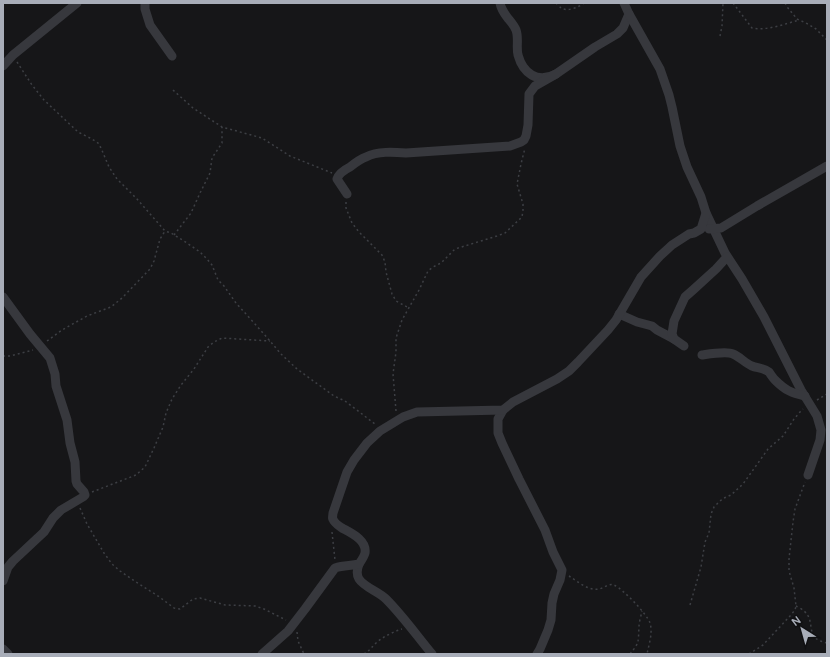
<svg xmlns="http://www.w3.org/2000/svg" width="830" height="657" viewBox="0 0 830 657" font-family="'DM Sans',sans-serif">
<rect width="100%" height="100%" fill="#161618"/>
<g fill="none" stroke-linecap="round" stroke-linejoin="round">
<!-- path -->
<g stroke="#3d3f44" stroke-width="1.5" stroke-dasharray="2 3" stroke-linecap="butt">
<path d="M 556,3 C 557,4 560,7 561,8 C 568,12 579,7 584,3"/>
<path d="M 733,3 L 752,28 C 766,31 785,24 799,20"/>
<path d="M 785,3 L 788,8 L 797,19 L 808,24 L 816,29 L 827,40"/>
<path d="M 720,36 L 722,26 L 723,3"/>
<path d="M 17,62 L 32,85 L 44,100 L 78,132 L 92,139 L 98,143 L 101,148 L 109,167 L 117,179 L 137,199 L 165,231 L 171,233 L 184,241 L 200,252 L 207,259 L 212,265 L 218,280 L 224,286 L 236,303 L 264,334 L 281,354 L 297,369 L 334,396 L 345,401 L 375,424"/>
<path d="M 173,90 L 193,108 L 222,127 L 262,138 L 290,156 L 332,173"/>
<path d="M 346,202 L 346,208 L 352,223 L 359,232 L 382,255 L 385,262 L 386,272 L 392,294 L 396,301 L 409,308"/>
<path d="M 174,235 L 191,213 L 200,193 L 210,173 L 212,158 L 222,143 L 222,127"/>
<path d="M 47,341 L 62,330 L 87,316 L 111,307 L 122,298 L 150,269 L 154,261 L 160,239 L 165,231"/>
<path d="M 3,356 L 10,356 L 33,350"/>
<path d="M 817,400 L 827,394"/>
<path d="M 396,411 L 393,374 L 396,352 L 396,338 L 402,320 L 419,290 L 428,271 L 433,267 L 441,263 L 455,249 L 497,236 L 505,233 L 522,217 L 523,210 L 523,204 L 517,184 L 521,164 L 525,148"/>
<path d="M 92,492 L 136,475 L 145,467 L 154,448 L 163,427 L 166,413 L 172,399 L 181,385 L 194,369 L 208,347 L 214,342 L 222,338 L 270,341"/>
<path d="M 80,508 L 87,524 L 104,553 L 112,564 L 120,571 L 136,582 L 158,596 L 174,608 L 180,609 L 193,599 L 200,598 L 225,605 L 255,606 L 264,609 L 286,620"/>
<path d="M 332,532 L 335,560"/>
<path d="M 569,576 C 577,581 588,591 599,589 C 604,588 609,583 614,585 C 623,589 647,614 650,623 C 653,633 649,644 647,654"/>
<path d="M 690,605 L 701,567 L 705,542 L 709,533 L 711,514 L 714,507 L 720,501 L 724,498 L 731,495 L 743,484 L 768,449 L 783,436 L 794,419 L 800,412 L 803,409"/>
<path d="M 796,606 C 798,607 802,609 804,611 C 817,622 803,638 827,643"/>
<path d="M 297,632 L 298,641 L 304,654"/>
<path d="M 364,654 C 369,651 372,647 376,643 C 384,636 393,632 402,629"/>
<path d="M 630,654 C 640,642 638,642 639,627 C 639,622 641,616 642,611"/>
<path d="M 749,654 L 763,645 L 790,616 L 795,610 L 796,606 L 794,588 L 789,571 L 789,559 L 793,522 L 795,509 L 805,482"/>
</g>
<!-- minor -->
<g stroke="#37383d" stroke-width="9">
<path d="M 145,3 L 145,9 L 150,25 L 172,56"/>
<path d="M 500,3 C 501,8 504,13 507,17 C 510,21 514,25 516,30 C 519,38 516,47 518,55 C 523,73 537,84 556,74 L 595,47 L 617,34 L 623,28 L 629,14 L 624,3"/>
<path d="M 3,66 L 13,55 L 77,3"/>
<path d="M 347,194 L 337,179 C 339,173 344,170 350,167 C 355,163 360,159 366,157 C 378,151 393,152 406,153 L 510,146 L 521,142 L 524,140 L 526,136 L 528,125 L 529,94 L 535,86 L 556,74"/>
<path d="M 706,213 L 725,253 L 742,279 L 764,317 L 801,390 L 817,416 L 821,430 L 820,440 L 808,475"/>
<path d="M 709,229 L 721,228 L 757,206 L 827,166"/>
<path d="M 3,297 L 30,334 L 50,358 L 55,374 L 56,386 L 67,420 L 70,443 L 75,462 L 76,481 L 77,484 L 84,492 L 85,495 L 83,497 L 61,510 L 53,518 L 44,532 L 13,561 L 8,567 L 3,581"/>
<path d="M 619,314 L 637,322 L 652,326 L 657,330 L 674,339"/>
<path d="M 684,346 L 674,339 L 672,334 L 674,321 L 685,297 L 693,290 L 716,269 L 727,257"/>
<path d="M 702,355 C 709,354 727,351 733,354 C 740,357 745,363 752,366 C 757,368 764,368 769,372 C 771,375 773,378 775,380 C 785,390 791,393 805,396"/>
<path d="M 503,410 L 498,419 L 498,433 L 502,443 L 519,479 L 545,530 L 553,552 L 562,570 L 560,580 L 554,594 L 552,603 L 551,620 L 548,630 L 540,649 L 537,654"/>
<path d="M 359,564 C 357,569 356,574 359,579 C 364,587 379,592 386,599 C 403,616 417,636 432,654"/>
<path d="M 3,649 L 8,654"/>
<path d="M 262,654 L 288,631 L 305,609 L 335,568 C 344,565 350,566 359,564 C 361,561 364,557 365,553 C 367,540 351,533 342,528 C 339,526 334,523 333,519 C 332,519 333,514 333,513 L 347,472 L 354,460 L 367,443 L 380,431 L 403,417 L 417,412 L 503,410 L 513,402 L 557,379 L 569,371 L 578,362 L 608,330 L 616,320 L 641,277 L 660,256 L 672,245 L 689,234 L 694,233 L 701,229 L 706,213 L 701,197 L 687,167 L 680,146 L 672,107 L 669,95 L 660,69 L 629,14"/>
</g>
</g>
<!-- border -->
<rect width="830" height="657" fill="none" stroke="#a8adb8" stroke-width="8"/>
<!-- north arrow -->
<g transform="translate(802 629) rotate(323)" stroke="#111113" stroke-width="3" paint-order="stroke">
<path d="M0-3L7 15L0 10L-7 15Z" fill="#a8adb8"/>
<text y="-6" font-size="11" font-weight="bold" text-anchor="middle" fill="#a8adb8">N</text>
</g>
</svg>
